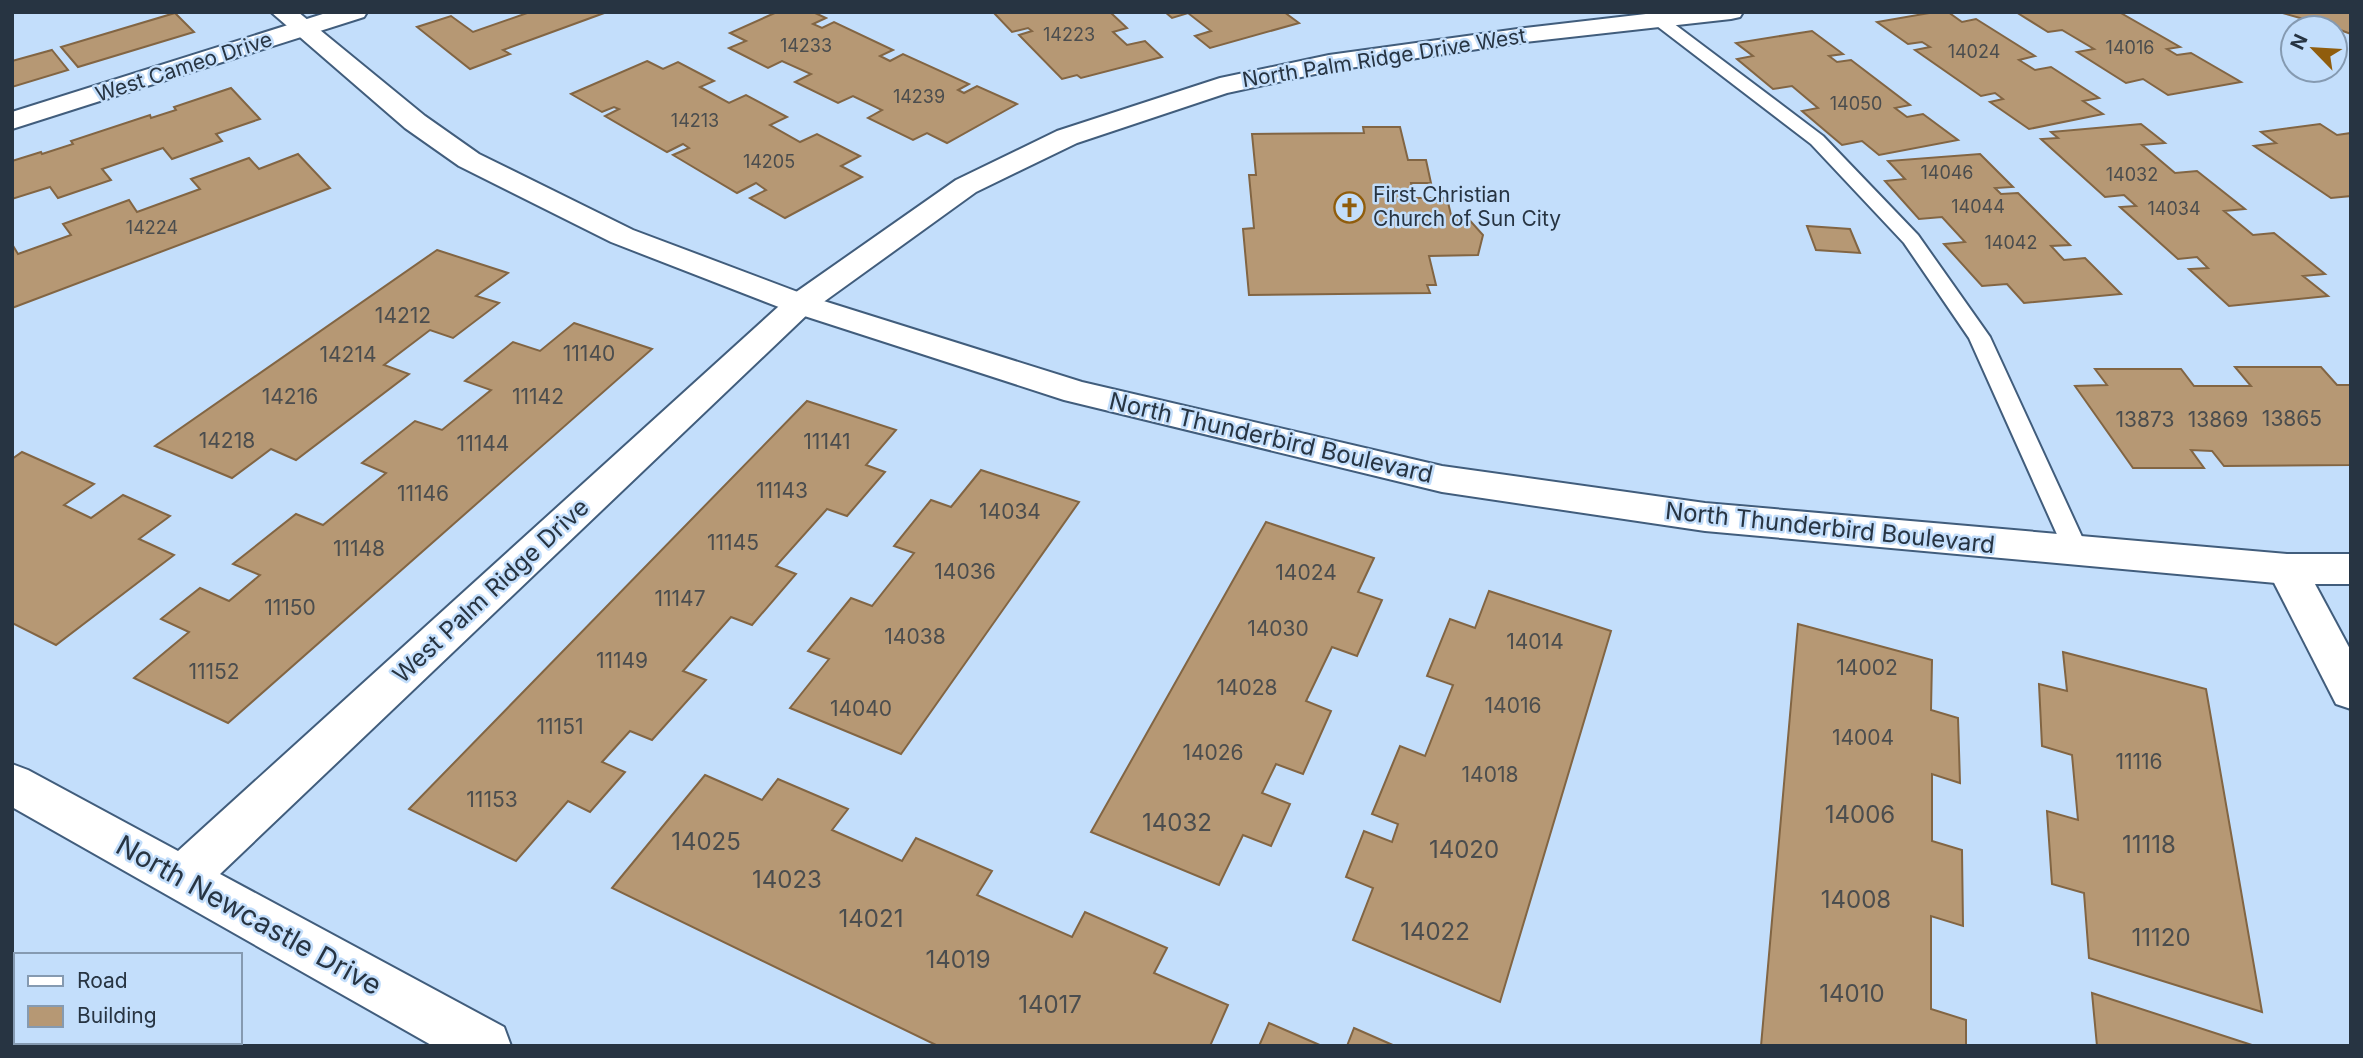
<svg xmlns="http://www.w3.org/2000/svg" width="2363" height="1058" viewBox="0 0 2363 1058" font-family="Inter,sans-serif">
<rect width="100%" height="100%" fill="#c3defb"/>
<!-- building -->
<g fill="#b69874" stroke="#826543" stroke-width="2">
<path d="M 530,12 L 607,12 L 503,50 L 510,54 L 470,69 L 417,27 L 451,16 L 473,32 Z"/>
<path d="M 777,12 L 813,12 L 826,18 L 813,24 L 822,28 L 834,22 L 893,50 L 880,56 L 890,61 L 903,54 L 969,84 L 958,90 L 964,93 L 977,86 L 1017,104 L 947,143 L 927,133 L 913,140 L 868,118 L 882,110 L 853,96 L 838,103 L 795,82 L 811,74 L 782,61 L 768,68 L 729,48 L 746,41 L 730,33 Z"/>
<path d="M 993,12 L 1110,12 L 1127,28 L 1113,32 L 1127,45 L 1145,41 L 1162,57 L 1081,78 L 1077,75 L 1062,79 L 1019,35 L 1032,31 L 1028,28 L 1012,32 Z"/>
<path d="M 1165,12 L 1284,12 L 1299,23 L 1210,48 L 1195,36 L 1211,31 L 1188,13 L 1172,18 Z"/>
<path d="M 1935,12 L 1948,12 L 1962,22 L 1976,19 L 2035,56 L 2019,60 L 2035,70 L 2051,67 L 2099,98 L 2083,101 L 2103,114 L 2029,129 L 1990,102 L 2003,99 L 1995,93 L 1981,96 L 1915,50 L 1930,47 L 1922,42 L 1908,44 L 1877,22 Z"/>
<path d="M 2016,12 L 2119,12 L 2180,47 L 2167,49 L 2177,55 L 2191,53 L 2241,82 L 2168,95 L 2143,79 L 2126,83 L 2077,52 L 2094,49 L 2062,30 L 2048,32 Z"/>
<path d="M 2279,12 L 2351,12 L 2351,34 L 2335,28 Z"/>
<path d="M 175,13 L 194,32 L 78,67 L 61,47 Z"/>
<path d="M 1812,31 L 1843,54 L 1829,56 L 1837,62 L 1851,60 L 1910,105 L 1895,108 L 1907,117 L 1923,114 L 1958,140 L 1879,155 L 1862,141 L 1842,145 L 1802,111 L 1818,108 L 1792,86 L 1773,89 L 1737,59 L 1753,56 L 1736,43 Z"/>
<path d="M 52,50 L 68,70 L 12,87 L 12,61 Z"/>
<path d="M 647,61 L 663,69 L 678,62 L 714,81 L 700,87 L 729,103 L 746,95 L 787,117 L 770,125 L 800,142 L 817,134 L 860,156 L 841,166 L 862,177 L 785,218 L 750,198 L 766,190 L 756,183 L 737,193 L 673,155 L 689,148 L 683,144 L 667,152 L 605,116 L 619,109 L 614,107 L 602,112 L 571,94 Z"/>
<path d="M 231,88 L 260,119 L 216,134 L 222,141 L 172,159 L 163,148 L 102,169 L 111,180 L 58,198 L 50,187 L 12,199 L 12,161 L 41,152 L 42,154 L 73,144 L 71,141 L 150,115 L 151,118 L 176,110 L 174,107 Z"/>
<path d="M 2141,124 L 2165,143 L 2142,145 L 2175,173 L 2197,171 L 2245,209 L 2224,211 L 2253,235 L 2274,233 L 2325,274 L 2303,276 L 2328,296 L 2229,306 L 2189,269 L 2208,268 L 2197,257 L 2178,259 L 2120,207 L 2136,206 L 2124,195 L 2105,197 L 2041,139 L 2058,138 L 2051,132 Z"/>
<path d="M 2320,124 L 2337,135 L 2351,133 L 2351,196 L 2331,198 L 2254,146 L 2276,143 L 2261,132 Z"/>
<path d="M 1363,127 L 1400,127 L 1408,160 L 1426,160 L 1431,183 L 1411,183 L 1414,198 L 1447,198 L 1451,215 L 1465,215 L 1483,235 L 1478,255 L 1429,256 L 1436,285 L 1427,285 L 1430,293 L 1249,295 L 1243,229 L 1254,228 L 1249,175 L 1256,175 L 1252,134 L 1364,133 Z"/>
<path d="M 298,154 L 330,188 L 12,308 L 12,244 L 18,254 L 71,235 L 63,224 L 129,200 L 137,212 L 200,189 L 191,179 L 249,158 L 259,169 Z"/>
<path d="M 1980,154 L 2013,187 L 1995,188 L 2001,194 L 2018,193 L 2070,245 L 2051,246 L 2064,260 L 2085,258 L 2121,294 L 2024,303 L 2007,284 L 1982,286 L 1944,244 L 1965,242 L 1942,217 L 1919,219 L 1885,181 L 1905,179 L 1888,161 Z"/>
<path d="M 1807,226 L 1850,229 L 1860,253 L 1816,250 Z"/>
<path d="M 437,250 L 508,273 L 476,296 L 499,303 L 453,338 L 430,330 L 384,365 L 409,374 L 296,460 L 271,449 L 232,478 L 155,446 Z"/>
<path d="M 574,323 L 652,349 L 228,723 L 134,678 L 189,632 L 161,619 L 200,588 L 229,601 L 260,575 L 233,564 L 296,514 L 323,525 L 386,473 L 362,463 L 415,421 L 442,430 L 491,390 L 465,381 L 513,342 L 540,351 Z"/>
<path d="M 2235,367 L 2321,367 L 2337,385 L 2351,385 L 2351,465 L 2224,466 L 2212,451 L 2191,450 L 2204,468 L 2133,468 L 2075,386 L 2107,385 L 2095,369 L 2181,369 L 2194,386 L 2251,386 Z"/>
<path d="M 807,401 L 896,430 L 866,465 L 885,472 L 847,516 L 827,509 L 776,566 L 796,574 L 752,625 L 731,617 L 683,671 L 706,680 L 652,740 L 630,731 L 602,762 L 625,772 L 590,812 L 568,801 L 516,861 L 409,809 Z"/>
<path d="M 22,452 L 94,484 L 64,505 L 91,518 L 123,495 L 170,516 L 139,539 L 174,555 L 56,645 L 12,623 L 12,459 Z"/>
<path d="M 981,470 L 1079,502 L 901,754 L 790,708 L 829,659 L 808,651 L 851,598 L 872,606 L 914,553 L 894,546 L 931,500 L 951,507 Z"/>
<path d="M 1266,522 L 1374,558 L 1358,592 L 1382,600 L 1357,656 L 1332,647 L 1306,701 L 1331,711 L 1303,774 L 1276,764 L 1262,793 L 1290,804 L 1271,846 L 1243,835 L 1219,885 L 1091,832 Z"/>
<path d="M 1489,591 L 1611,631 L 1500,1002 L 1353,940 L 1373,888 L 1346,877 L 1364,831 L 1392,842 L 1398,824 L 1372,814 L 1400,746 L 1425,756 L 1453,685 L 1427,676 L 1450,619 L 1475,628 Z"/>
<path d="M 1798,624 L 1932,660 L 1931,710 L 1958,718 L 1960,783 L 1932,774 L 1932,841 L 1962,850 L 1963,926 L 1931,916 L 1931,1009 L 1966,1020 L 1966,1046 L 1761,1046 Z"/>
<path d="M 2063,652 L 2206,689 L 2262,1012 L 2089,958 L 2084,893 L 2052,884 L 2047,811 L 2078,820 L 2072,755 L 2042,746 L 2039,684 L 2067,691 Z"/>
<path d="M 705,775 L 762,800 L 778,779 L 848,809 L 832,830 L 902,861 L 916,838 L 992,871 L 977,895 L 1072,937 L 1085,912 L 1167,948 L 1154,973 L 1228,1005 L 1210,1046 L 938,1046 L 612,888 Z"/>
<path d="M 2092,993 L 2255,1046 L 2097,1046 Z"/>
<path d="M 1269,1023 L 1322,1046 L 1259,1046 Z"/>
<path d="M 1354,1028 L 1395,1046 L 1347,1046 Z"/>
</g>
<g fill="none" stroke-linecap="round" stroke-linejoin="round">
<defs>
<path id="service" d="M 1659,15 L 1665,17 L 1823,136 L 1918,235 L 1990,337 L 2089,552 L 2086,559 L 2077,561 L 2068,559 L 1969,338 L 1904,243 L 1811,144 L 1653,23 L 1651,20 Z"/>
<g id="minor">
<path d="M 329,12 L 367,12 L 364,17 L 12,129 L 12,112 Z"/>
<path d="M 1663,12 L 1743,12 L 1740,17 L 1731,19 L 1525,42 L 1404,60 L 1329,71 L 1227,93 L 1077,143 L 976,192 L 811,311 L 220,874 L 504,1027 L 511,1046 L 433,1046 L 12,807 L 12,764 L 28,770 L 178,851 L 789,297 L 956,180 L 1057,131 L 1220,78 L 1329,55 L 1525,28 Z"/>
<path d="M 2287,554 L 2301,558 L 2351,651 L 2351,709 L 2336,704 L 2267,569 L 2273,558 Z"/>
</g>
<path id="tertiary" d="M 271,12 L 298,12 L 425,116 L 479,154 L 633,230 L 811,297 L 1082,382 L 1442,466 L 1705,503 L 2287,554 L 2351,554 L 2351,584 L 2287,584 L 1705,531 L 1442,492 L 1064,400 L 789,311 L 611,242 L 459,166 L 405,128 Z"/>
</defs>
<!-- service casing -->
<use href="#service" stroke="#415d7c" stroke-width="4"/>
<!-- minor casing -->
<use href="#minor" stroke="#415d7c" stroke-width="4"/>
<!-- tertiary casing -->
<use href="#tertiary" stroke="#415d7c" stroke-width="4"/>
<!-- service -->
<use href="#service" fill="#fff" fill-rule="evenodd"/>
<!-- minor -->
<use href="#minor" fill="#fff" fill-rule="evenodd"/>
<!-- tertiary -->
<use href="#tertiary" fill="#fff" fill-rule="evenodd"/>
</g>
<!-- icons -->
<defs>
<symbol id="church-ring" viewBox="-11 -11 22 22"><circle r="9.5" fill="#c3defb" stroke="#905d0d" stroke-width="1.5"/><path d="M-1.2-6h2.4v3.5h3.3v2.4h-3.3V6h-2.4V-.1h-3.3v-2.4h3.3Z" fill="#905d0d"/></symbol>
</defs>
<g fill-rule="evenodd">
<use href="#church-ring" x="1332" y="190" width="35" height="35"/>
</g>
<g text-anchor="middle" stroke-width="5" stroke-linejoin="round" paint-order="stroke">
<!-- far-number labels -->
<g font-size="18" fill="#4b4d4e">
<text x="1069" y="41">14223</text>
<text x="806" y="52">14233</text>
<text x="2130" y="54">14016</text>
<text x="1974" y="58">14024</text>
<text x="919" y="103">14239</text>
<text x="1856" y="110">14050</text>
<text x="695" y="127">14213</text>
<text x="769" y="168">14205</text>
<text x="1947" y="179">14046</text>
<text x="2132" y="181">14032</text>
<text x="1978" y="213">14044</text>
<text x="2174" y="215">14034</text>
<text x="152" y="234">14224</text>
<text x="2011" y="249">14042</text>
</g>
<!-- far-street labels -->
<g font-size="21" fill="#273442" stroke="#c3defb">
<text transform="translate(1384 58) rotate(-9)" y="7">North Palm Ridge Drive West</text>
<text transform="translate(184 67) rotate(-18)" y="7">West Cameo Drive</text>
</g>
<!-- far-poi labels -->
<g font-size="21" fill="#273442" stroke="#c3defb" text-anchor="start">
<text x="1373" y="202">First Christian<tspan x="1373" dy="24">Church of Sun City</tspan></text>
</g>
<!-- number labels -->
<g font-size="21" fill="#4b4d4e">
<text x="403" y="323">14212</text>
<text x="589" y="361">11140</text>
<text x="348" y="362">14214</text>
<text x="290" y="404">14216</text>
<text x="538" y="404">11142</text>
<text x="2292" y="426">13865</text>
<text x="2145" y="427">13873</text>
<text x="2218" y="427">13869</text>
<text x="227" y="448">14218</text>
<text x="827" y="449">11141</text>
<text x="483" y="451">11144</text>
<text x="782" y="498">11143</text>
<text x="423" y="501">11146</text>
<text x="1010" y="519">14034</text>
<text x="733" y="550">11145</text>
<text x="359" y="556">11148</text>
<text x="965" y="579">14036</text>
<text x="1306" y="580">14024</text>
<text x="680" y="606">11147</text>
<text x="290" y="615">11150</text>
<text x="1278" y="636">14030</text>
<text x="915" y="644">14038</text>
<text x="1535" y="649">14014</text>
<text x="622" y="668">11149</text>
<text x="1867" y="675">14002</text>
<text x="214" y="679">11152</text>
<text x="1247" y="695">14028</text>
<text x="1513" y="713">14016</text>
<text x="861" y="716">14040</text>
<text x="560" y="734">11151</text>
<text x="1863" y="745">14004</text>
<text x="1213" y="760">14026</text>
<text x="2139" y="769">11116</text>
<text x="1490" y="782">14018</text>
<text x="492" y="807">11153</text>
</g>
<!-- street labels -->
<g font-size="24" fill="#273442" stroke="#c3defb">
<text transform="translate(1271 438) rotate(13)" y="8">North Thunderbird Boulevard</text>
<text transform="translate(1830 528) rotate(6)" y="8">North Thunderbird Boulevard</text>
<text transform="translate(491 591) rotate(-43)" y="8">West Palm Ridge Drive</text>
</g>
<!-- near-number labels -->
<g font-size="24" fill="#4b4d4e">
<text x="1860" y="823">14006</text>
<text x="1177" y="831">14032</text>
<text x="706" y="850">14025</text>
<text x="2149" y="853">11118</text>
<text x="1464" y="858">14020</text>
<text x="787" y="888">14023</text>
<text x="1856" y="908">14008</text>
<text x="871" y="927">14021</text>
<text x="1435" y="940">14022</text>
<text x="2161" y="946">11120</text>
<text x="958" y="968">14019</text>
<text x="1852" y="1002">14010</text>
<text x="1050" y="1013">14017</text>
</g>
<!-- near-street labels -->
<g font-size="28" fill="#273442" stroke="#c3defb">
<text transform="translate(249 915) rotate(29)" y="10">North Newcastle Drive</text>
</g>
</g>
<!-- border -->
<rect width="2363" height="1058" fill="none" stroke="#273442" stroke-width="28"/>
<!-- legend -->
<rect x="14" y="953" width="228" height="91" fill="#c3defb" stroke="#859ab1" stroke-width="2"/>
<rect x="28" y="976" width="35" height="10" fill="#ffffff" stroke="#859ab1" stroke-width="2"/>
<text x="77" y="988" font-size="21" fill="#273442">Road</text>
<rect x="28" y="1006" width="35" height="21" fill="#b69874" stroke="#859ab1" stroke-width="2"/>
<text x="77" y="1023" font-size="21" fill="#273442">Building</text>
<!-- north arrow -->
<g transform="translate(2314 49) rotate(295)"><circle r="33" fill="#c3defb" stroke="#859ab1" stroke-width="2"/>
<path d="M0-5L12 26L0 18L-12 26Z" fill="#905d0d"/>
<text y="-10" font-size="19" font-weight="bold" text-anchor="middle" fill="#273442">N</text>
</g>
</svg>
